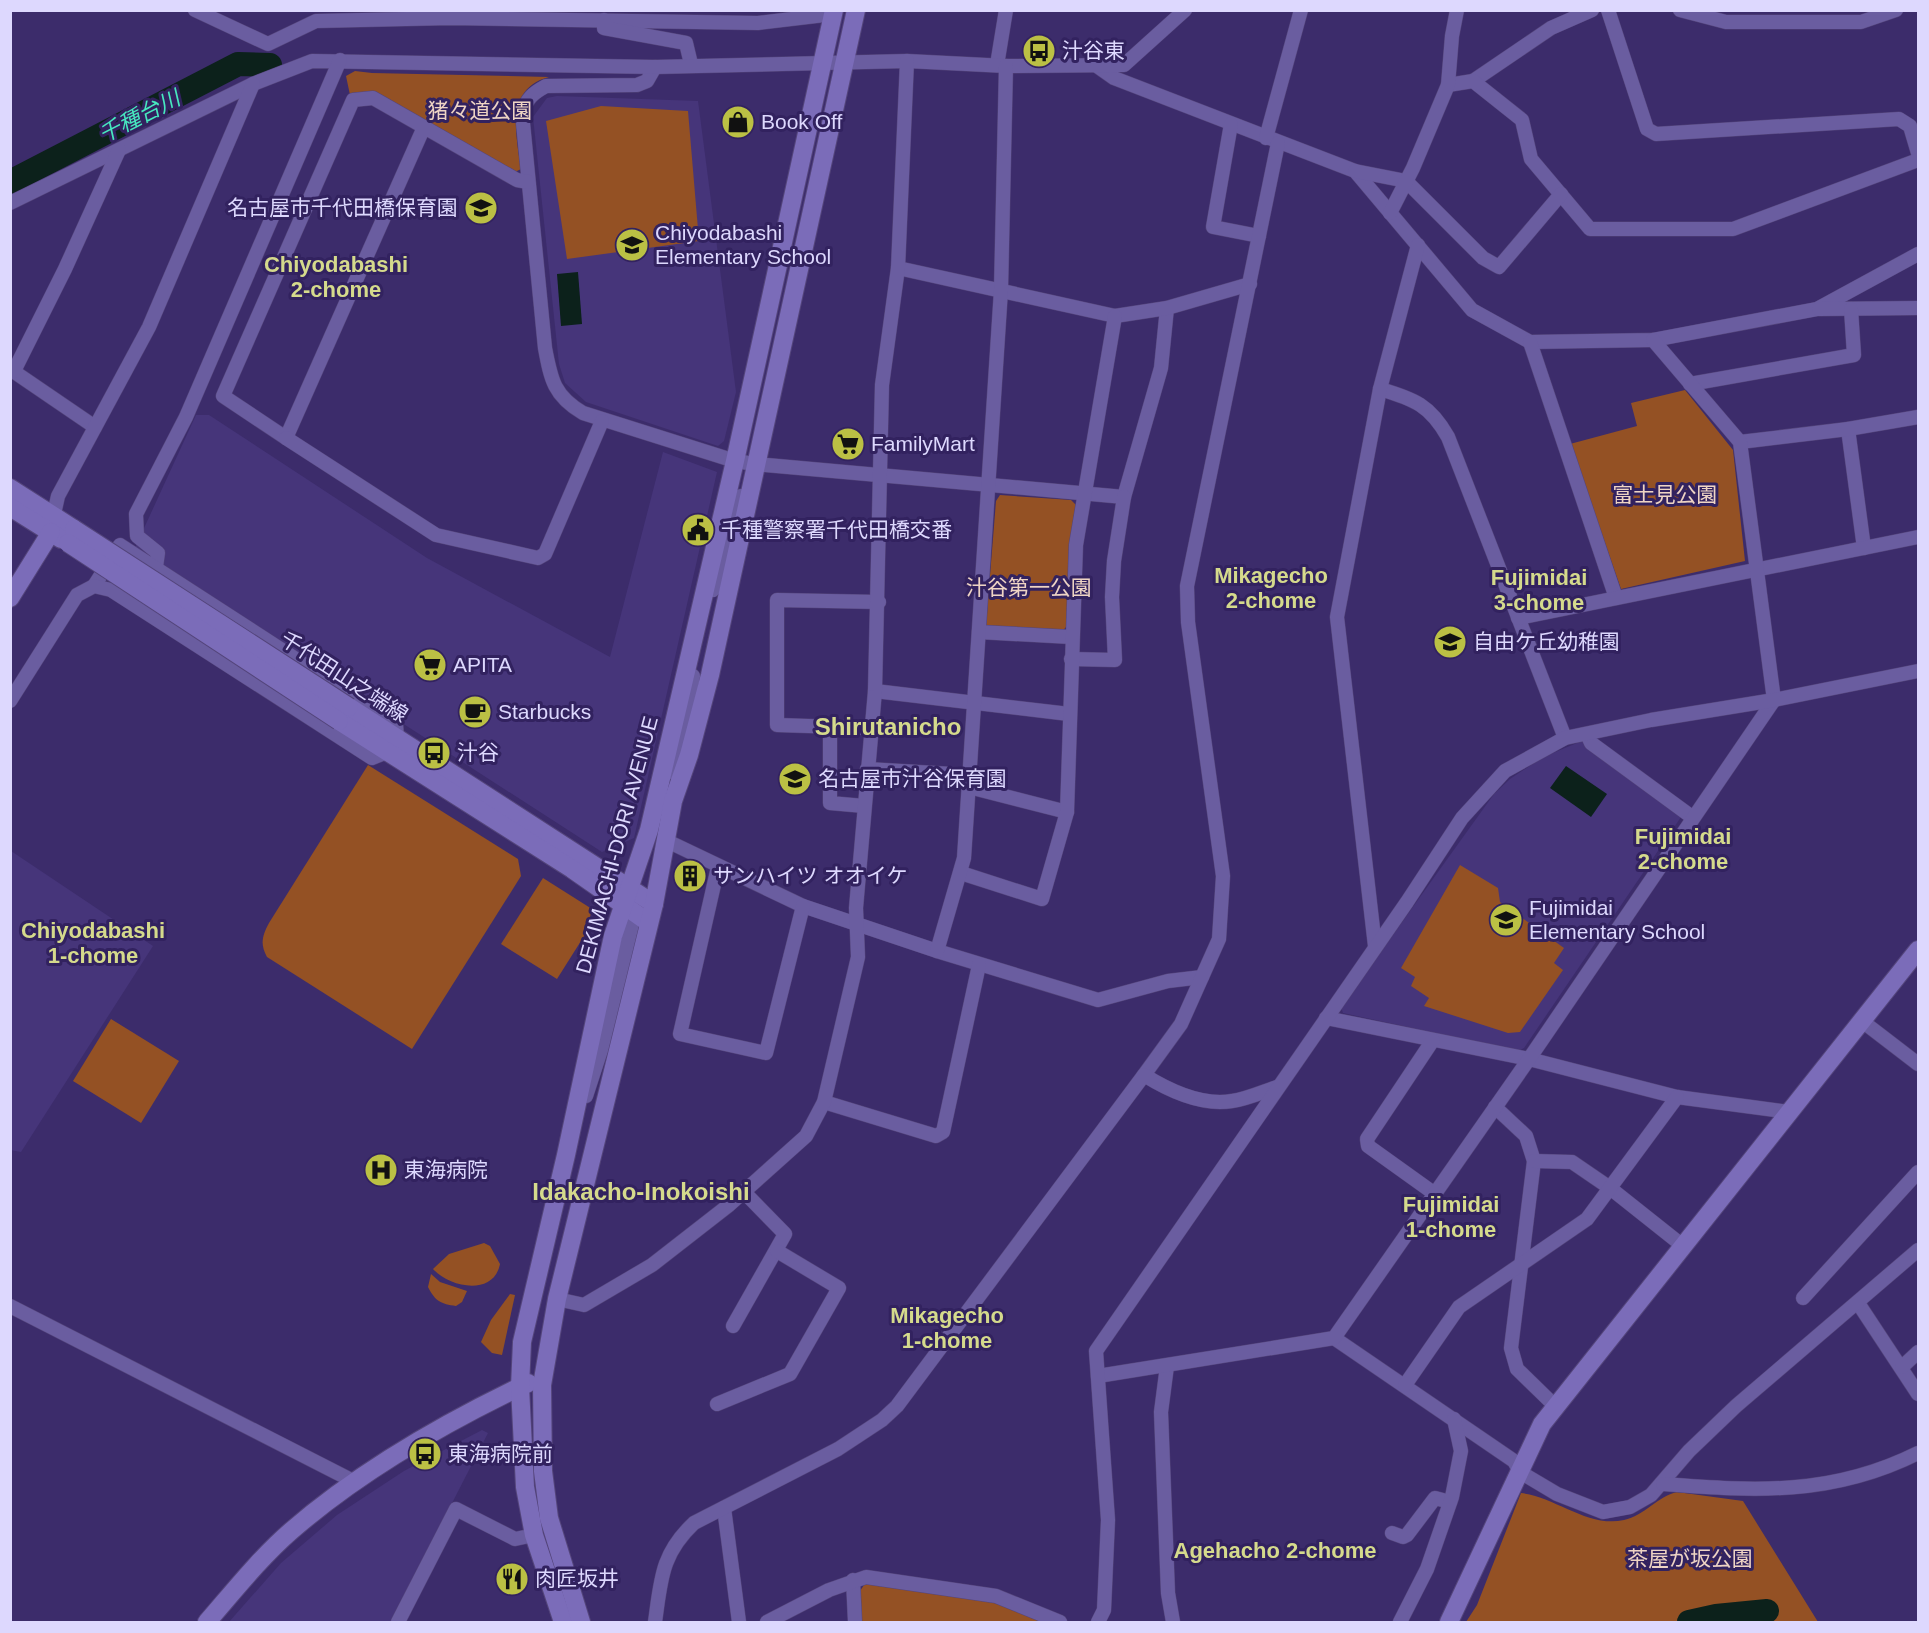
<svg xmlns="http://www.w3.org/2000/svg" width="1929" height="1633" viewBox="0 0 1929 1633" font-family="Helvetica,'Noto Sans JP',sans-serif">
<rect width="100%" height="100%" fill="#3c2c6b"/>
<!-- built -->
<g fill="#46357a">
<path d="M 557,96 L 698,101 L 736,392 L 724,441 L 718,446 L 586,402 L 565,383 L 559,364 L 533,117 L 547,98 Z"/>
<path d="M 196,415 L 209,415 L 427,558 L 610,657 L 663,452 L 717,472 L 634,838 L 602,852 L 134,550 Z"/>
<path d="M 1582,741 L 1679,812 L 1681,817 L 1524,1048 L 1518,1051 L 1343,1013 L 1341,1007 L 1494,794 L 1510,779 L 1543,757 Z"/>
<path d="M 11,851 L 153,946 L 21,1152 L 10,1150 Z"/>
<path d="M 482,1430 L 488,1433 L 391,1622 L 229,1622 L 281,1563 L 337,1515 L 404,1471 Z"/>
</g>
<!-- green -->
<g fill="#945124">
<path d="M 355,71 L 372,73 L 549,77 C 505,88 516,135 521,169 L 515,172 L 373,92 L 350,95 L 346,76 Z"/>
<path d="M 601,106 L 688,111 L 699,241 L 567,259 L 546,121 Z"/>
<path d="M 1685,390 L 1733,450 L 1745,561 L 1621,589 L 1570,444 L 1637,426 L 1631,403 Z"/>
<path d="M 1000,495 L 1071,500 L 1076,505 L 1066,627 L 1062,632 L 990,629 L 986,625 L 996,501 Z"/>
<path d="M 368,765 L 518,859 L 521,876 L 412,1049 L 267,957 C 260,944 262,936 269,923 Z"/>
<path d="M 1460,865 L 1498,888 L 1500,902 L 1564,948 L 1554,963 L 1563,970 L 1520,1032 L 1508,1033 L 1424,1006 L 1429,998 L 1411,986 L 1415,977 L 1401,968 Z"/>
<path d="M 543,878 L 592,909 L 586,933 L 557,979 L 501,944 Z"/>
<path d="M 111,1019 L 179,1061 L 141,1123 L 73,1081 Z"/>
<path d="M 484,1243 L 490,1246 L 500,1264 C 494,1296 450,1288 433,1269 L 449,1254 Z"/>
<path d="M 431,1274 L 440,1282 L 467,1291 L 462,1302 L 456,1306 C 441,1304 435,1301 428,1287 Z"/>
<path d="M 510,1294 L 515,1295 L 502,1355 L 492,1353 L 481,1342 L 491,1320 Z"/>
<path d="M 1677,1492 L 1743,1501 L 1818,1622 L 1466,1622 L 1477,1605 L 1521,1493 C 1556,1497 1588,1528 1624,1520 C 1644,1516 1658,1496 1677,1492 Z"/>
<path d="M 866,1582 L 996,1601 L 1046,1622 L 861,1622 L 860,1591 Z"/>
</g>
<!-- water -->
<g fill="#0c211b">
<path d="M 578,272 L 582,324 L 561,326 L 557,274 Z"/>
<path d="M 1566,766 L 1607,794 L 1591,817 L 1550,788 Z"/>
</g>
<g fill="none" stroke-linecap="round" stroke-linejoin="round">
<!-- river -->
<g stroke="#0c211b" stroke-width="24">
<path d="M 10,182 L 238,64 L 270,65"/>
<path d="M 1689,1622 L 1716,1616 L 1767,1611"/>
</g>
<defs>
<g id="street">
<path d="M 195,10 L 268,44 L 316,21 L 451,18 L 758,23 L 833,14"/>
<path d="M 1608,10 L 1647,129 L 1656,134 L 1899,119 L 1910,126 L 1918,153"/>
<path d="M 1680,10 L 1726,22 L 1861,22 L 1896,10"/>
<path d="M 604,20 L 604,28 L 686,43 L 691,64"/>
<path d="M 997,65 L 1006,10"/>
<path d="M 1097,66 L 1114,78 L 1355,171 L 1472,310 L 1530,342 L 1653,340 L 1817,309 L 1918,254"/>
<path d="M 655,67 L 647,81 L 637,85 L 546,86 C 533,93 527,98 522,113 L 545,348 C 551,380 554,396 583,413 L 735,461 L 755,464 L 1124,497 L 1161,368 L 1167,308"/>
<path d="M 1473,81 L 1551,28 L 1592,10"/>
<path d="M 1448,85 L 1473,81 L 1522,120 L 1531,159 L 1590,229 L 1733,229 L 1918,160"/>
<path d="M 1231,124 L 1213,227 L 1259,236"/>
<path d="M 424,127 L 286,438 L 223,396 L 353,100 L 373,98 L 517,180 L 528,182"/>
<path d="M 1266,138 L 1301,10"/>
<path d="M 1355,171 L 1406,181 L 1483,258 L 1499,267 L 1561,194"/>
<path d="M 10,203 L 253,84 L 312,61 L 655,67 L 907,61 L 1006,66 L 1124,65 L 1185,10"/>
<path d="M 1390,213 L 1413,168 L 1448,85 L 1452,36 L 1457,10"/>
<path d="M 898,268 L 1115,316 L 1167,308 L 1250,284"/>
<path d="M 1819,309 L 1918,308"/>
<path d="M 1530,342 L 1616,598"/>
<path d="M 10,369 L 95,427"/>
<path d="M 14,371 L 65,269 L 119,150"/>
<path d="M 1690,384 L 1854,355 L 1851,309"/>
<path d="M 1380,389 C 1414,399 1430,405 1448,437 L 1565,738"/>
<path d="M 1848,429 L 1864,548"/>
<path d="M 286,438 L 436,535 L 538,558 L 545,554 L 602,421"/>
<path d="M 1740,442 L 1848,429 L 1918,417"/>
<path d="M 52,523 L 58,496 L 149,327 L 253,84"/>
<path d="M 156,567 L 158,553 L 137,536 L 136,514 L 186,417 L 340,60"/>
<path d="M 94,586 L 120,545 L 396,724 L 397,738"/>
<path d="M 713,590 L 741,496"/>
<path d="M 1518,618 L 1918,537"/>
<path d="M 979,632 L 1071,637"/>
<path d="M 1071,659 L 1115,660 L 1112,597 L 1114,561 L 1124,497"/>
<path d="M 875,691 L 1069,714"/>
<path d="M 10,701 L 77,595 L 94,586 L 111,590 L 372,758 L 387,752"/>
<path d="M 830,727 L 830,803 L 864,806"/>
<path d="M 871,728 L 777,725 L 777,600 L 879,602"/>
<path d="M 1587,734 L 1591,743 L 1692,817"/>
<path d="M 867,769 L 969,775"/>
<path d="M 676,775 L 693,676"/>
<path d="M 969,787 L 1067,812"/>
<path d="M 667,841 L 803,906 L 937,951 L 1098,1000 L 1168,981 L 1202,977"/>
<path d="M 718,867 L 680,1034 L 766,1053 L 803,906"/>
<path d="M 961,873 L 1042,899 L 1067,812 L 1076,545 L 1115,316"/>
<path d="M 1375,946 L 1337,617 L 1380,389 L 1418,245"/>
<path d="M 937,951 L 964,858 L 1001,290 L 1006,66"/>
<path d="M 1326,1018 L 1529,1059 L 1677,1097 L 1789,1112"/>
<path d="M 1862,1021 L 1918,1064"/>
<path d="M 1433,1040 L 1367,1139 L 1368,1146 L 1435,1194"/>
<path d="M 1144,1075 L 1181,1024 L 1219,939 L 1223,876 L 1188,622 L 1187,586 L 1278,143"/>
<path d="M 586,1096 L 601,1050 L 635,912"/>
<path d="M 824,1102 L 936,1136 L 943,1132 L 979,965"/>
<path d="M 1495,1107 L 1526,1136 L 1534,1161 L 1511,1348 L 1517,1369 L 1555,1406"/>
<path d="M 1534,1161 L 1572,1162 L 1610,1188 L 1683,1246"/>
<path d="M 1803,1298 L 1918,1172"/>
<path d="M 557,1299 L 584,1305 L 652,1265 L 729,1205 L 806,1136 L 824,1102 L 858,957 L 856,908 L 875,691 L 882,385 L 898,268 L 907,61"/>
<path d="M 1858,1303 L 1918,1394"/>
<path d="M 10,1306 L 355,1482"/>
<path d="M 733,1326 L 785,1234 L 744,1192"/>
<path d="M 1334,1338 L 1514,1461 L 1520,1472 L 1557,1494 L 1603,1512 L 1630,1507 L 1651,1495 L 1689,1451 L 1736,1406 L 1918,1250"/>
<path d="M 1167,1366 L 1161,1412 L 1168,1593 L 1173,1622"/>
<path d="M 1902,1367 L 1918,1352"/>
<path d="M 1098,1376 L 1334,1338 L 1529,1059 L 1774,700 L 1740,442 L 1653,340"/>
<path d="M 1405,1385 L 1459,1307 L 1587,1219 L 1677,1097"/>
<path d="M 717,1404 L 790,1374 L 839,1288 L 777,1251"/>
<path d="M 1663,1484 C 1756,1491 1832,1496 1918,1453"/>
<path d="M 724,1508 L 739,1622"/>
<path d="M 1392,1533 L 1403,1537 L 1407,1535 L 1435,1498 L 1450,1502"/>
<path d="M 853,1580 L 855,1622"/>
<path d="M 398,1622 L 456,1509 L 515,1539 L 534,1535"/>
<path d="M 655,1622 C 661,1580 661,1554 694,1523 L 838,1449 L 882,1420 L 897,1406 L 1144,1075 C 1168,1090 1202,1106 1232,1101 C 1247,1099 1262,1092 1277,1087"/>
<path d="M 767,1622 L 829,1590 L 866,1577 L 996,1596 L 1060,1622"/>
<path d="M 1098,1622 L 1104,1610 L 1108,1520 L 1096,1351 L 1407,902 L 1462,818 L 1505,771 L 1565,738 L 1651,720 L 1774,700 L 1918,671"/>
<path d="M 1400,1622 L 1427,1569 L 1452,1497 L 1461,1451 L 1454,1419"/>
</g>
<g id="secondary">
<path d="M 10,488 L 74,529"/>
<path d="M 10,507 L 61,539"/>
<path d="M 10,598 L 51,532"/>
<path d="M 349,707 L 654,904"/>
<path d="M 339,721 L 572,869 L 648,922"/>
<path d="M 207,1622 C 234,1591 260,1558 291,1531 C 360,1471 446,1422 528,1383"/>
<path d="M 563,1622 L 534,1535 L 525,1487 L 520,1387 L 522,1342 L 566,1155 L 613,936 L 649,830 L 735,461 L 834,10"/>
<path d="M 581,1622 L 549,1518 L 543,1471 L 542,1385 L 557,1299 L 654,904 L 673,801 L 689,755 L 710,675 L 856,10"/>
<path d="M 1449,1622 L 1542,1424 L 1918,950"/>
</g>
</defs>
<!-- street casing -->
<use href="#street" stroke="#54457b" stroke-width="15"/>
<!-- secondary casing -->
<use href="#secondary" stroke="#54457b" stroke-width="20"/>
<!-- street -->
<use href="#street" stroke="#6a5da0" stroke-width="14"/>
<!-- secondary -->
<use href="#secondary" stroke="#7b6cb9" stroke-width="18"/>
<defs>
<g id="secondary-bridge">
<path d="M 74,529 L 349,707"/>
<path d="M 68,543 L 339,721"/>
</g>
</defs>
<!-- secondary-bridge casing -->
<use href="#secondary-bridge" stroke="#54457b" stroke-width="20" stroke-linecap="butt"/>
<!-- secondary-bridge -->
<use href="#secondary-bridge" stroke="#7b6cb9" stroke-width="18"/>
</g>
<!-- icons -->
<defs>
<symbol id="bus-disc" viewBox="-11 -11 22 22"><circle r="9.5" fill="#bbc044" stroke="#32225f"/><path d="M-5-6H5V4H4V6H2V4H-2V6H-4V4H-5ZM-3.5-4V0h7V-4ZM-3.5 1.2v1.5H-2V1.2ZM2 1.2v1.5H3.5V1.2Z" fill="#111"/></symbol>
<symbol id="shop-disc" viewBox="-11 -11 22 22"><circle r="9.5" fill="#bbc044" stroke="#32225f"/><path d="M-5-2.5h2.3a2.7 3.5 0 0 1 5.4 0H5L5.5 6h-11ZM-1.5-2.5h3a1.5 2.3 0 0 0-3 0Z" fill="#111"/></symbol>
<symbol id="school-disc" viewBox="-11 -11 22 22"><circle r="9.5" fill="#bbc044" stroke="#32225f"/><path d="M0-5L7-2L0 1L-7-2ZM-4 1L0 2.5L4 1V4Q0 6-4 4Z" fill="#111"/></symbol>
<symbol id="supermarket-disc" viewBox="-11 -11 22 22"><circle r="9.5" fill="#bbc044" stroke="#32225f"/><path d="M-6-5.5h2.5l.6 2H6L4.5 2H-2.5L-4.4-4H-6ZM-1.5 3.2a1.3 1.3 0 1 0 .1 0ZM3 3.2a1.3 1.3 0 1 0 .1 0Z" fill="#111"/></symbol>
<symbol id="civic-disc" viewBox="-11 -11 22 22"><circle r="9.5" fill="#bbc044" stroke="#32225f"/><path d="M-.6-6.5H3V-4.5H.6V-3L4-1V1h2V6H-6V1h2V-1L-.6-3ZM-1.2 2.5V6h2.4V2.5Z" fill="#111"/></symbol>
<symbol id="cafe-disc" viewBox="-11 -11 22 22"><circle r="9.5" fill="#bbc044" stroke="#32225f"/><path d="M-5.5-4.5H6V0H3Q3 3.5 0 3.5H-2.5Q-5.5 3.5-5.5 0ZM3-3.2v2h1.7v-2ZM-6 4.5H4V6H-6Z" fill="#111"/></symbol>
<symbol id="building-disc" viewBox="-11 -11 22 22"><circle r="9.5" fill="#bbc044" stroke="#32225f"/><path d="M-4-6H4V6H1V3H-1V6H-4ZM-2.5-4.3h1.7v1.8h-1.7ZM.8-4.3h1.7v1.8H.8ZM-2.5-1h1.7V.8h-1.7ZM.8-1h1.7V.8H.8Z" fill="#111"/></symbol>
<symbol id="hospital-disc" viewBox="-11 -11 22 22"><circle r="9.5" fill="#bbc044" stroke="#32225f"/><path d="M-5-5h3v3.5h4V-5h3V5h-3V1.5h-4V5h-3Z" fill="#111"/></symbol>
<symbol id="restaurant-disc" viewBox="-11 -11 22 22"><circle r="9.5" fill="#bbc044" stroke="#32225f"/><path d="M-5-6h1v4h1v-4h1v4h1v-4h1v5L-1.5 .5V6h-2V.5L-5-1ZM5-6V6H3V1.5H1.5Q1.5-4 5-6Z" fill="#111"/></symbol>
</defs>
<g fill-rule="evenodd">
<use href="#bus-disc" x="1020" y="32" width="38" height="38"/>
<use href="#shop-disc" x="719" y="103" width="38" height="38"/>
<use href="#school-disc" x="462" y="189" width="38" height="38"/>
<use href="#school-disc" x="613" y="226" width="38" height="38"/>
<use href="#supermarket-disc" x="829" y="425" width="38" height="38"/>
<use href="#civic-disc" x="679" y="511" width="38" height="38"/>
<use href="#school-disc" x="1431" y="623" width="38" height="38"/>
<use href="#supermarket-disc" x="411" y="646" width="38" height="38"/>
<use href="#cafe-disc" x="456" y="693" width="38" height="38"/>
<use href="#bus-disc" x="415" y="734" width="38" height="38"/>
<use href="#school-disc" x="776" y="760" width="38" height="38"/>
<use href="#building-disc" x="671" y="857" width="38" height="38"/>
<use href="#school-disc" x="1487" y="901" width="38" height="38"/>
<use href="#hospital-disc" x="362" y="1151" width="38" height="38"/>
<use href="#bus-disc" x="406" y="1435" width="38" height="38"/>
<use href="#restaurant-disc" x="493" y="1560" width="38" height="38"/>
</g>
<g text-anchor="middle" stroke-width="6" stroke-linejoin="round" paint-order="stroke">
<!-- poi labels -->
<g font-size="21" fill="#ddd8fe" stroke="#32225f" text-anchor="start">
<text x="1062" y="58">汁谷東</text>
<text x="761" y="129">Book Off</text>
<text x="458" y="215" text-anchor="end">名古屋市千代田橋保育園</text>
<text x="655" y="240">Chiyodabashi<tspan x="655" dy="24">Elementary School</tspan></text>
<text x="871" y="451">FamilyMart</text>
<text x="721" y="537">千種警察署千代田橋交番</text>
<text x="1473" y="649">自由ケ丘幼稚園</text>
<text x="453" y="672">APITA</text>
<text x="498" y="719">Starbucks</text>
<text x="457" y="760">汁谷</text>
<text x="818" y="786">名古屋市汁谷保育園</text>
<text x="713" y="883">サンハイツ オオイケ</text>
<text x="1529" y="915">Fujimidai<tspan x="1529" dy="24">Elementary School</tspan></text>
<text x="404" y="1177">東海病院</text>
<text x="448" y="1461">東海病院前</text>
<text x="535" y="1586">肉匠坂井</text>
</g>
<!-- park labels -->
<g font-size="21" fill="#eed4c4" stroke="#32225f">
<text x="480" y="118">猪々道公園</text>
<text x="1665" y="502">富士見公園</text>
<text x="1029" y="595">汁谷第一公園</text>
<text x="1690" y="1566">茶屋が坂公園</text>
</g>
<!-- street labels -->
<g font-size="21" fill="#ddd8fe" stroke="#32225f">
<text transform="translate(344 677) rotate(33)" y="7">千代田山之端線</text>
<text transform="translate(617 845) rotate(-75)" y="7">DEKIMACHI-DŌRI AVENUE</text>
</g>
<!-- water labels -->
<g font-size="22" font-style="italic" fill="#47e9bf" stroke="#32225f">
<text transform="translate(139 116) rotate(-27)" y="8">千種台川</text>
</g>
<!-- neighbourhood labels -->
<g font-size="22" font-weight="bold" fill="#d5da8c" stroke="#32225f">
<text x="336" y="272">Chiyodabashi<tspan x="336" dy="25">2-chome</tspan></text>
<text x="1271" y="583">Mikagecho<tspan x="1271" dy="25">2-chome</tspan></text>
<text x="1539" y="585">Fujimidai<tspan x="1539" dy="25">3-chome</tspan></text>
<text x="1683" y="844">Fujimidai<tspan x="1683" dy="25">2-chome</tspan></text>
<text x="93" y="938">Chiyodabashi<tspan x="93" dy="25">1-chome</tspan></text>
<text x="1451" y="1212">Fujimidai<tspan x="1451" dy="25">1-chome</tspan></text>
<text x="947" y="1323">Mikagecho<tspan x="947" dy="25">1-chome</tspan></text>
<text x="1275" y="1558">Agehacho 2-chome</text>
</g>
<!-- quarter labels -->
<g font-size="24" font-weight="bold" fill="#d5da8c" stroke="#32225f">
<text x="888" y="735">Shirutanicho</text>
<text x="641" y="1200">Idakacho-Inokoishi</text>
</g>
</g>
<!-- border -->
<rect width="1929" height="1633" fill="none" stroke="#ddd8fe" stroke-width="24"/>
</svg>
